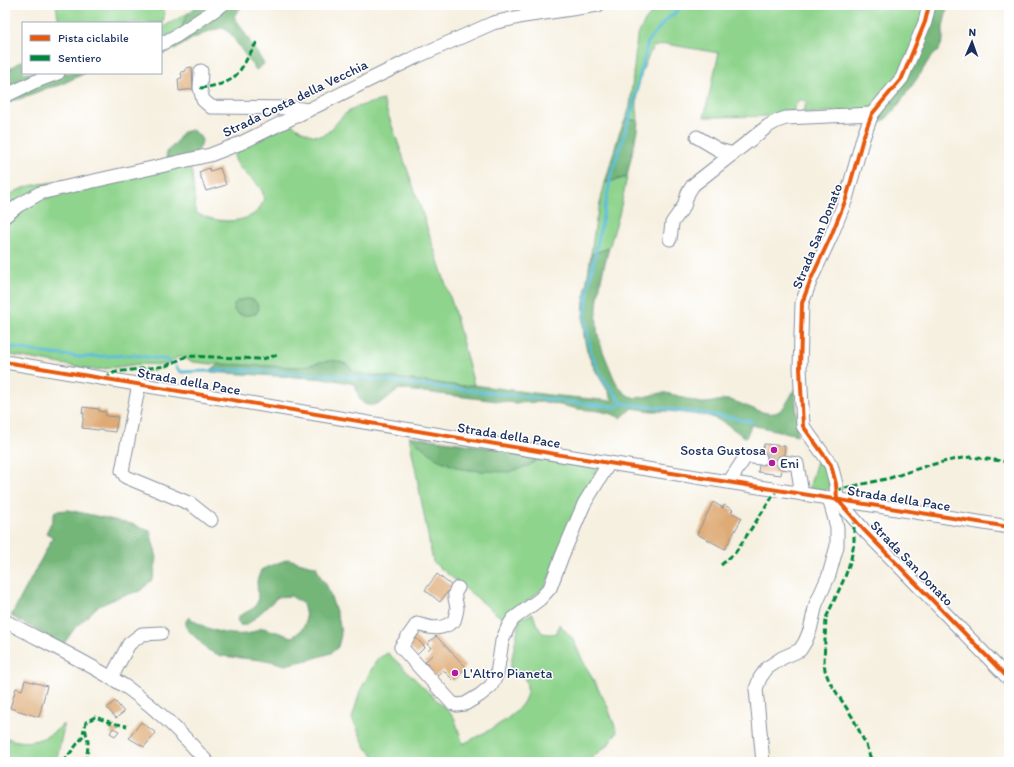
<svg xmlns="http://www.w3.org/2000/svg" width="1014" height="767" viewBox="0 0 1014 767" font-family="Itim,sans-serif">
<rect width="100%" height="100%" fill="#fff"/>
<filter id="ink" filterUnits="userSpaceOnUse"><feTurbulence type="fractalNoise" baseFrequency=".025" numOctaves="2"/><feDisplacementMap in="SourceGraphic" scale="8" xChannelSelector="R" yChannelSelector="G"/><feConvolveMatrix kernelMatrix="1 2 1 2 8 2 1 2 1" color-interpolation-filters="sRGB"/></filter>
<filter id="wash" filterUnits="userSpaceOnUse"><feTurbulence type="fractalNoise" baseFrequency=".012" numOctaves="4" result="noise"/><feDisplacementMap in="SourceGraphic" scale="16" xChannelSelector="R" yChannelSelector="G"/><feGaussianBlur stdDeviation="0.9" result="paint"/><feColorMatrix in="noise" values="0 0 0 0 0 0 0 0 0 0 0 0 0 0 0 0 0 1.4 0 .05"/><feComposite in="paint" operator="in"/></filter>
<g filter="url(#wash)">
<rect width="100%" height="100%" fill="#f6f0e0"/>
<!-- green -->
<g fill="#8fd48d" stroke="#558276">
<path d="M 56,5 L 163,5 C 165,11 165,20 161,25 L 161,23 L 59,23 Z"/>
<path d="M 658,5 L 928,5 L 901,73 L 874,107 L 858,110 L 802,114 L 807,102 L 799,99 L 790,116 L 704,117 L 719,53 L 666,44 L 653,47 C 644,64 637,83 637,102 C 636,108 638,114 638,121 L 626,118 L 630,107 L 637,37 L 645,21 Z"/>
<path d="M 190,12 L 183,22 L 183,28 L 161,39 L 161,28 Z"/>
<path d="M 383,100 L 419,203 L 453,306 L 474,385 L 460,386 L 355,373 L 345,363 L 320,362 L 308,366 L 300,367 L 212,364 L 193,362 L 179,357 L 165,365 L 140,364 L 95,370 L 5,354 L 5,228 L 15,216 L 32,203 L 59,193 L 189,164 L 192,173 L 196,213 C 212,220 228,224 246,218 C 254,215 258,211 262,204 C 270,187 245,177 238,165 C 235,161 234,155 233,151 L 290,123 C 299,129 314,140 325,134 C 333,130 339,117 348,112 C 358,105 372,103 383,100 Z"/>
<path d="M 627,177 L 619,215 L 609,248 L 591,254 L 596,220 L 605,183 Z"/>
<path d="M 65,181 L 5,212 L 5,200 C 20,183 45,184 65,181 Z"/>
<path d="M 409,436 L 437,459 L 461,469 L 482,471 L 528,466 L 537,460 L 549,456 L 600,465 L 588,486 L 545,587 L 504,620 L 433,562 Z"/>
<path d="M 821,459 L 828,473 L 830,488 L 824,491 L 809,488 L 817,461 Z"/>
<path d="M 533,614 L 536,623 L 542,633 L 550,634 L 557,633 L 559,624 L 572,638 L 583,661 L 607,705 L 617,732 L 608,745 L 595,755 L 591,762 L 381,762 L 366,748 L 352,718 L 360,691 L 377,659 L 388,653 L 454,717 L 463,744 C 485,732 547,706 521,673 L 509,673 L 520,618 Z"/>
<path d="M 63,724 L 63,731 L 56,762 L 5,762 L 5,737 C 26,747 48,740 63,724 Z"/>
</g>
<!-- forest -->
<g fill="#73b678" stroke="#47726b">
<path d="M 198,5 L 243,5 L 234,16 L 264,64 L 256,70 L 236,42 L 231,34 L 223,28 L 212,30 L 192,39 L 177,48 L 161,54 L 161,45 L 183,28 C 183,18 190,11 198,5 Z"/>
<path d="M 931,5 L 948,5 L 943,27 L 943,40 L 939,50 L 928,61 L 921,73 L 896,108 L 885,120 L 875,124 L 875,113 L 901,84 Z"/>
<path d="M 23,60 L 23,73 L 85,73 L 60,85 L 47,88 L 20,99 L 10,101 L 5,97 C 5,87 9,79 9,69 Z"/>
<path d="M 626,118 L 638,121 C 637,140 630,158 627,177 L 605,183 L 619,134 Z"/>
<path d="M 192,130 L 199,135 L 202,140 L 201,146 L 196,153 L 175,160 L 167,158 L 166,152 L 175,144 L 183,132 Z"/>
<path d="M 609,248 C 602,273 595,301 597,328 C 598,340 604,354 609,366 C 613,376 616,386 626,394 C 638,403 653,392 666,393 C 679,395 689,401 701,403 C 710,404 720,399 728,400 C 740,401 762,416 775,413 C 785,410 790,397 795,388 L 798,435 L 751,425 L 746,438 L 723,422 L 709,416 L 668,411 L 651,411 L 632,408 L 621,418 L 612,414 L 599,411 L 578,409 L 546,402 L 514,403 L 399,389 C 392,396 372,412 362,402 C 358,398 357,390 355,384 L 329,379 L 208,372 L 219,364 L 300,367 C 314,365 332,356 345,364 C 349,365 352,370 355,373 L 460,386 L 474,385 L 549,395 L 613,401 C 608,389 599,378 593,366 C 575,329 586,292 591,254 Z"/>
<path d="M 246,299 C 254,299 257,301 259,309 L 256,314 C 247,316 241,317 234,311 L 234,304 L 237,301 Z"/>
<path d="M 409,436 L 549,456 L 537,460 L 528,466 L 509,472 L 482,471 L 461,469 L 437,459 Z"/>
<path d="M 69,510 L 132,524 L 150,531 L 157,558 L 153,579 L 140,591 L 121,596 L 97,607 L 74,629 L 63,645 L 11,616 L 53,537 L 46,533 L 52,521 L 55,511 Z"/>
<path d="M 288,559 L 309,565 L 316,566 L 320,576 L 327,586 L 339,620 L 341,635 L 338,647 L 331,653 L 312,659 L 285,665 L 271,661 L 221,656 L 208,650 L 186,628 L 186,621 L 189,617 C 205,630 227,636 247,634 C 253,633 257,629 262,628 C 267,628 285,635 292,637 C 307,628 308,621 303,604 L 291,596 L 278,597 L 247,625 L 240,625 L 237,621 L 239,616 L 254,608 L 258,601 L 257,581 L 261,570 C 270,565 279,563 288,559 Z"/>
</g>
<g fill="none" stroke-linecap="round" stroke-linejoin="round">
<!-- stream -->
<g stroke="#5ebddc" stroke-width="3">
<path d="M 682,5 L 682,7 L 666,20 L 648,41 L 632,110 L 612,172 L 588,289 L 585,317 L 591,353 L 601,375 L 622,403 L 728,417 L 752,422"/>
<path d="M 5,346 L 45,353 L 82,357 L 133,355 L 168,360 L 170,362"/>
<path d="M 176,367 L 181,372 L 240,370 L 343,376 L 616,407 L 622,403"/>
</g>
</g>
<g id="blocks">
<!-- building -->
<g fill="#deaa75">
<rect x="479" y="5" width="16" height="2"/>
<path d="M 192,67 L 193,89 L 179,91 L 178,79 L 182,78 L 181,72 L 186,71 L 186,68 Z"/>
<path d="M 209,168 L 210,171 L 220,168 L 226,185 L 206,191 L 199,172 Z"/>
<path d="M 83,407 L 99,409 L 99,411 L 106,412 L 106,416 L 118,417 L 115,432 L 82,428 L 84,413 L 82,413 Z"/>
<path d="M 764,444 L 785,446 L 781,475 L 758,472 L 761,453 L 762,453 Z"/>
<path d="M 713,502 L 723,508 L 724,505 L 733,510 L 731,512 L 742,518 L 725,549 L 697,534 Z"/>
<path d="M 437,574 L 452,586 L 440,602 L 425,590 Z"/>
<path d="M 413,635 L 425,647 L 417,655 L 405,642 Z"/>
<path d="M 436,636 L 466,667 L 454,681 L 443,670 L 435,677 L 425,667 L 428,665 L 425,662 L 432,655 L 428,651 L 431,648 L 427,644 Z"/>
<path d="M 25,680 L 47,686 L 39,717 L 10,708 L 16,688 L 22,690 Z"/>
<path d="M 115,701 L 124,712 L 116,718 L 107,708 Z"/>
<path d="M 141,722 L 156,733 L 144,747 L 129,738 Z"/>
<path d="M 113,728 L 119,731 L 115,736 L 110,733 Z"/>
</g>
</g>
</g>
<g filter="url(#ink)">
<use href="#blocks" fill-opacity="0" stroke="#88909f" stroke-width="1"/>
<g fill="none" stroke-linecap="round" stroke-linejoin="round">
<!-- minor-tunnel -->
<path stroke="#cac9c6" stroke-width="13" stroke-dasharray="13 6" stroke-linecap="butt" d="M 760,458 L 783,462"/>
<defs>
<g id="minor">
<path d="M 929,5 L 925,22 L 902,78 L 872,114 L 863,138 L 846,199 L 831,236 L 811,279 L 802,303 L 800,368 L 803,426 L 831,465 L 836,484 L 837,499 L 863,529 L 1009,679"/>
<path d="M 161,44 L 176,36 L 222,5"/>
<path d="M 201,71 L 200,88 L 203,100 L 211,107 L 294,108 L 308,110"/>
<path d="M 5,96 L 34,82 L 58,73"/>
<path d="M 697,137 L 719,150 L 733,154"/>
<path d="M 5,216 L 19,205 L 40,193 L 210,155 L 241,143 L 416,57 L 493,23 L 524,16 L 598,5"/>
<path d="M 670,239 L 672,223 L 684,206 L 688,193 L 693,185 L 768,126 L 777,121 L 786,118 L 872,114"/>
<path d="M 5,362 L 609,463 L 1009,527"/>
<path d="M 139,384 L 122,471 L 126,477 L 191,504 L 211,520"/>
<path d="M 783,462 L 797,464 L 802,494"/>
<path d="M 729,482 L 746,456 L 760,458"/>
<path d="M 458,588 C 452,594 456,600 457,608 C 457,612 455,617 454,621 C 440,631 432,628 417,624 L 401,647 L 452,703 L 457,705 L 465,704 L 480,695 L 491,686 L 497,674 L 502,641 L 508,627 L 513,619 L 540,599 L 550,588 L 562,556 L 584,504 L 609,463"/>
<path d="M 5,621 C 46,643 90,663 129,689 C 158,710 184,735 207,762"/>
<path d="M 111,678 L 129,644 L 142,634 L 161,633"/>
<path d="M 763,762 L 756,689 L 760,678 L 767,668 L 782,658 L 800,650 L 805,642 L 810,630 L 816,604 L 829,575 L 837,546 L 837,527 L 829,498"/>
</g>
</defs>
<!-- minor casing -->
<use href="#minor" stroke="#88909f" stroke-width="15"/>
<!-- minor -->
<use href="#minor" stroke="#fff" stroke-width="13"/>
<!-- quiet -->
<g stroke="#00873e" stroke-width="3" stroke-dasharray="6 3" stroke-linecap="butt">
<path d="M 200,88 C 241,83 237,73 257,42"/>
<path d="M 105,379 L 115,372 L 166,366 L 187,356 L 262,359 L 278,355"/>
<path d="M 836,490 L 890,478 L 926,466 L 956,459 L 971,457 L 1009,462"/>
<path d="M 854,518 L 854,543 L 851,559 L 845,577 L 826,618 L 824,662 L 825,670 L 829,681 L 853,718 L 866,745 L 872,762"/>
<path d="M 721,565 L 735,553 L 777,490"/>
<path d="M 63,762 L 82,738 L 84,729"/>
<path d="M 85,762 C 87,756 88,749 88,742 C 87,735 84,729 86,722 L 95,717 L 112,723 L 127,726"/>
</g>
<defs>
<g id="cycleway">
<path d="M 929,5 L 925,22 L 902,78 L 872,114 L 863,138 L 846,199 L 831,236 L 811,279 L 802,303 L 800,368 L 803,426 L 831,465 L 836,484 L 837,499 L 863,529 L 1009,679"/>
<path d="M 5,362 L 609,463 L 1009,527"/>
</g>
</defs>
<!-- cycleway casing -->
<use href="#cycleway" stroke="#fff" stroke-width="6"/>
<!-- cycleway -->
<use href="#cycleway" stroke="#e8590c" stroke-width="4"/>
</g>
</g>
<!-- markers -->
<g fill="#b5179e" stroke="#fff" stroke-width="1.5">
<circle cx="774" cy="450" r="4"/>
<circle cx="772" cy="463" r="4"/>
<circle cx="455" cy="673" r="4"/>
</g>
<g text-anchor="middle" stroke-width="3" stroke-linejoin="round" paint-order="stroke">
<!-- street labels -->
<g font-size="14" fill="#1b2f5e" stroke="#fff">
<text transform="translate(295 98) rotate(-26)" y="5">Strada Costa della Vecchia</text>
<text transform="translate(817 236) rotate(-68)" y="5">Strada San Donato</text>
<text transform="translate(189 381) rotate(10)" y="5">Strada della Pace</text>
<text transform="translate(509 435) rotate(9)" y="5">Strada della Pace</text>
<text transform="translate(899 498) rotate(9)" y="5">Strada della Pace</text>
<text transform="translate(912 563) rotate(46)" y="5">Strada San Donato</text>
</g>
<!-- poi labels -->
<g font-size="14" fill="#1b2f5e" stroke="#fff" text-anchor="start">
<text x="766" y="455" text-anchor="end">Sosta Gustosa</text>
<text x="780" y="468">Eni</text>
<text x="463" y="678">L'Altro Pianeta</text>
</g>
</g>
<!-- margin -->
<rect width="1014" height="767" fill="none" stroke="#fff" stroke-width="20"/>
<!-- legend -->
<rect x="22" y="22" width="140" height="52" fill="#ffffff" stroke="#a4acbf"/>
<rect x="30" y="35" width="20" height="6" fill="#e8590c" stroke="#a4acbf"/>
<text x="58" y="42" font-size="12" fill="#1b2f5e">Pista ciclabile</text>
<rect x="30" y="55" width="20" height="6" fill="#00873e" stroke="#a4acbf"/>
<text x="58" y="62" font-size="12" fill="#1b2f5e">Sentiero</text>
<!-- north arrow -->
<g transform="translate(972 42) rotate(2)" stroke="#ffffff" stroke-width="3" paint-order="stroke">
<path d="M0-3L7 15L0 10L-7 15Z" fill="#1b2f5e"/>
<text y="-6" font-size="11" font-weight="bold" text-anchor="middle" fill="#1b2f5e">N</text>
</g>
</svg>
